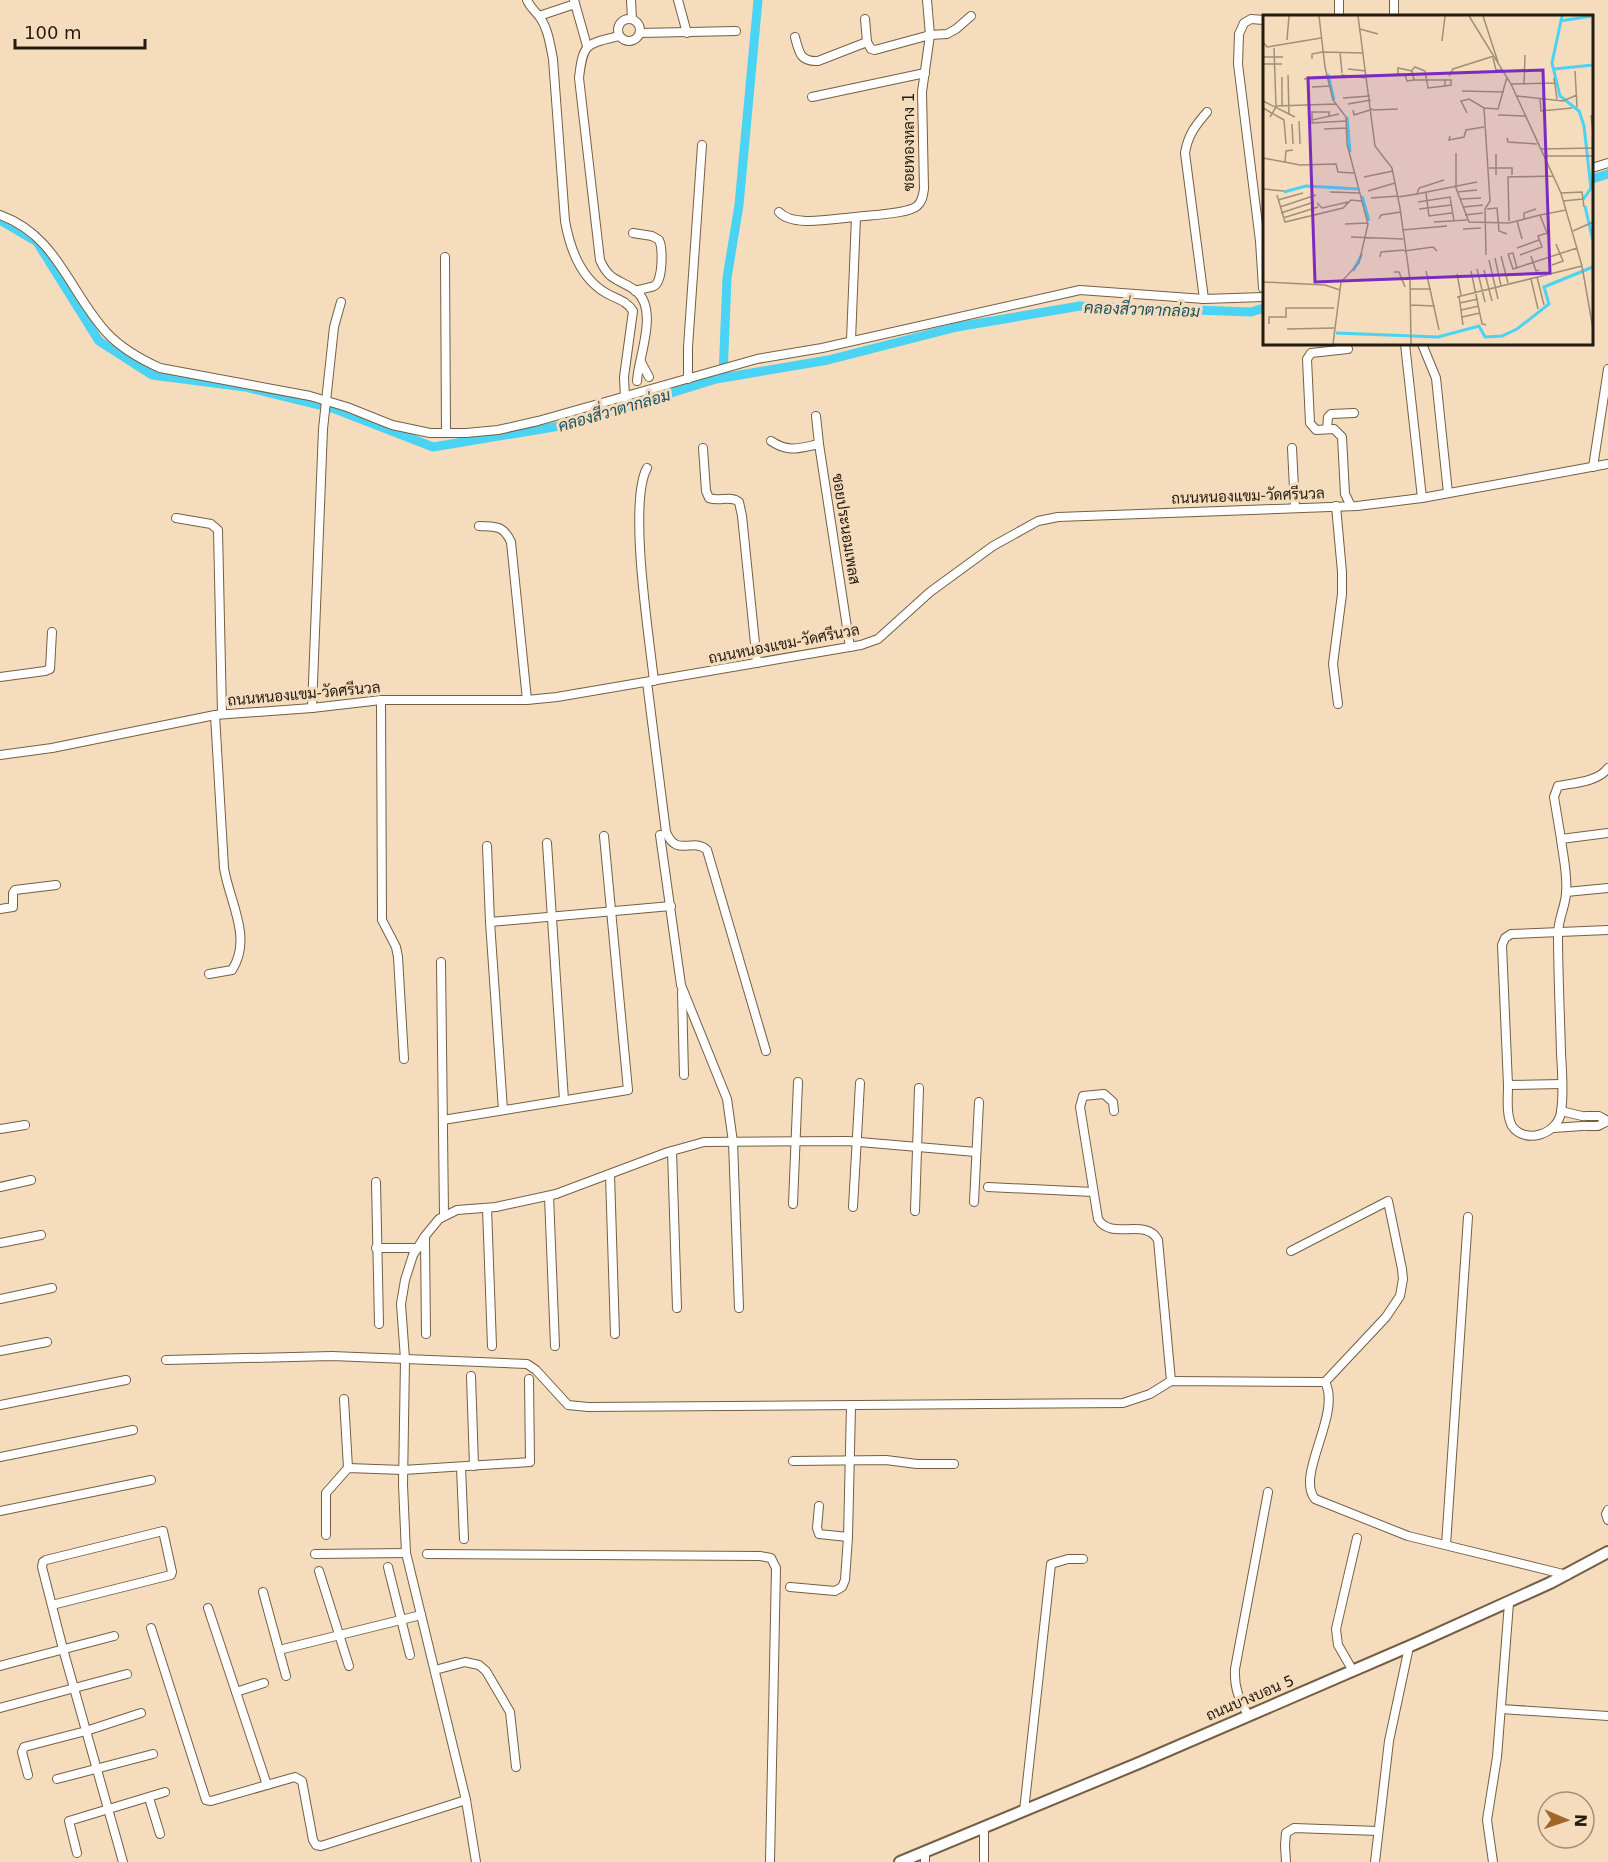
<svg xmlns="http://www.w3.org/2000/svg" width="1608" height="1862" viewBox="0 0 1608 1862" font-family="'DejaVu Sans',Sarabun,sans-serif">
<rect width="100%" height="100%" fill="#f5dcbd"/>
<g fill="none" stroke-linecap="round" stroke-linejoin="round">
<!-- canal -->
<g stroke="#4ad3f3" stroke-width="9">
<path d="M 1592,179 L 1608,174"/>
<path d="M 0,220 L 37,242 L 99,341 L 152,375 L 245,387 L 335,409 L 433,447 L 572,424 L 716,379 L 828,360 L 957,327 L 1080,306 L 1251,312 L 1264,308"/>
<path d="M 723,376 L 727,278 L 739,205 L 758,0"/>
</g>
<defs>
<g id="street">
<path d="M 527,0 C 530,7 534,10 539,16 C 548,28 550,44 553,59 L 565,221 C 570,249 580,278 606,293 C 616,299 626,300 633,311 L 624,377 L 625,398"/>
<path d="M 574,0 L 587,46"/>
<path d="M 631,0 L 632,19"/>
<path d="M 678,0 L 687,33"/>
<path d="M 539,16 L 575,4"/>
<path d="M 1339,16 L 1339,0"/>
<path d="M 1394,16 L 1394,0"/>
<circle cx="629" cy="30" r="11"/>
<path d="M 865,19 L 867,42 L 871,49 L 875,50 L 930,35 L 947,34 L 956,29 L 971,16"/>
<path d="M 640,33 L 736,31"/>
<path d="M 619,36 C 586,44 583,43 579,78 L 600,260 C 609,281 619,279 635,290 C 660,309 638,357 637,381"/>
<path d="M 795,37 C 799,52 800,62 818,61 L 867,42"/>
<path d="M 812,97 L 925,73"/>
<path d="M 1592,168 L 1608,163"/>
<path d="M 779,212 C 793,228 836,218 856,217"/>
<path d="M 0,215 C 58,236 69,292 107,333 C 122,349 140,359 160,368 L 310,396 L 347,407 L 392,425 L 430,433 L 466,433 L 498,430 L 538,421 L 757,359 L 822,348 L 1080,290 L 1204,299 L 1264,297"/>
<path d="M 633,233 L 652,236 L 659,240 C 663,248 663,282 654,286 C 649,288 641,289 635,291"/>
<path d="M 445,257 L 446,433"/>
<path d="M 1263,288 L 1260,241 L 1238,64 L 1239,34 L 1244,23 L 1251,19 L 1264,20"/>
<path d="M 1204,299 L 1185,153 C 1188,135 1195,126 1207,112"/>
<path d="M 851,340 L 856,217 C 869,215 908,214 917,206 C 922,202 923,196 924,189 L 922,92 L 930,35 L 927,0"/>
<path d="M 1405,344 L 1422,498"/>
<path d="M 1422,344 L 1436,378 L 1448,493"/>
<path d="M 1348,349 L 1311,353 L 1307,359 L 1310,423 L 1316,430 L 1334,429 L 1342,437 L 1345,494 L 1351,506"/>
<path d="M 641,362 L 649,377"/>
<path d="M 688,379 L 688,347 L 702,145"/>
<path d="M 816,416 L 819,444 L 850,647"/>
<path d="M 1327,429 L 1328,417 L 1331,414 L 1354,413"/>
<path d="M 771,441 C 789,453 799,448 819,444"/>
<path d="M 703,448 L 706,491 L 709,498 C 719,502 731,495 739,502 L 742,516 L 757,663"/>
<path d="M 1292,448 L 1295,508"/>
<path d="M 1593,467 L 1608,369"/>
<path d="M 647,468 C 628,503 649,636 654,681"/>
<path d="M 1336,506 L 1342,572 L 1342,594 L 1333,664 L 1338,704"/>
<path d="M 176,518 L 211,524 L 218,530 L 222,714"/>
<path d="M 479,526 C 497,527 503,525 511,542 L 527,700"/>
<path d="M 0,677 L 45,671 L 50,669 L 52,632"/>
<path d="M 647,682 L 666,832 C 677,858 692,837 707,850 L 766,1051"/>
<path d="M 381,700 L 382,920 L 396,947 L 398,957 L 404,1059"/>
<path d="M 312,708 L 323,429 L 334,327 L 341,302"/>
<path d="M 0,755 L 52,748 L 215,715 L 312,708 L 381,700 L 527,700 L 557,697 L 861,645 L 878,639 L 930,592 L 993,546 L 1038,521 L 1058,517 L 1357,506 L 1422,498 L 1608,464"/>
<path d="M 660,835 L 681,985 L 727,1099 L 733,1142 L 739,1308"/>
<path d="M 1561,839 L 1554,797 L 1558,786 C 1573,783 1598,782 1608,768"/>
<path d="M 547,843 L 564,1100"/>
<path d="M 487,846 L 490,922"/>
<path d="M 1566,892 L 1608,888"/>
<path d="M 0,909 L 13,907 L 13,893 L 15,890 L 56,885"/>
<path d="M 441,962 L 444,1216"/>
<path d="M 209,974 L 232,970 C 253,938 229,901 224,868 L 215,715"/>
<path d="M 682,992 L 684,1075"/>
<path d="M 1562,1084 L 1508,1085 L 1502,945 L 1505,938 L 1511,934 L 1608,930"/>
<path d="M 1508,1085 C 1508,1098 1506,1115 1512,1126 C 1525,1145 1558,1134 1561,1112 C 1564,1093 1562,1072 1561,1053 C 1560,1013 1558,973 1558,934 C 1558,920 1565,907 1566,894 C 1568,876 1563,856 1561,839 L 1608,833"/>
<path d="M 503,1110 L 490,922 L 671,906"/>
<path d="M 1114,1111 L 1113,1102 L 1104,1094 L 1083,1096 L 1080,1107 L 1098,1219 C 1111,1241 1146,1217 1158,1240 L 1171,1381"/>
<path d="M 1561,1111 L 1582,1116"/>
<path d="M 1586,1116 L 1599,1116 L 1608,1121"/>
<path d="M 443,1120 L 628,1090 L 604,836"/>
<path d="M 1586,1126 L 1598,1126 L 1608,1121"/>
<path d="M 1554,1128 L 1582,1126"/>
<path d="M 0,1129 L 25,1125"/>
<path d="M 672,1151 L 677,1308"/>
<path d="M 610,1174 L 615,1334"/>
<path d="M 376,1182 L 379,1324"/>
<path d="M 0,1187 L 31,1180"/>
<path d="M 988,1187 L 1093,1192"/>
<path d="M 549,1196 L 555,1346"/>
<path d="M 974,1202 L 979,1102"/>
<path d="M 793,1204 L 798,1082"/>
<path d="M 853,1207 L 860,1083"/>
<path d="M 487,1208 L 492,1346"/>
<path d="M 915,1211 L 919,1088"/>
<path d="M 425,1238 L 426,1334"/>
<path d="M 0,1243 L 41,1235"/>
<path d="M 376,1248 L 418,1248"/>
<path d="M 1291,1251 L 1388,1201 L 1402,1269 L 1403,1279 L 1400,1296 L 1386,1317 L 1325,1382"/>
<path d="M 0,1299 L 52,1288"/>
<path d="M 0,1351 L 47,1342"/>
<path d="M 166,1360 L 332,1356 L 527,1364 L 536,1370 L 568,1405 L 588,1407 L 1123,1403 L 1150,1394 L 1171,1381 L 1325,1382"/>
<path d="M 471,1376 L 474,1466"/>
<path d="M 1325,1382 C 1342,1414 1295,1475 1315,1499 L 1408,1536 L 1567,1575"/>
<path d="M 344,1399 L 348,1468"/>
<path d="M 0,1405 L 126,1380"/>
<path d="M 0,1457 L 133,1430"/>
<path d="M 793,1461 L 886,1460 L 917,1464 L 954,1464"/>
<path d="M 461,1467 L 464,1539"/>
<path d="M 819,1506 L 817,1528 L 819,1534 L 848,1537"/>
<path d="M 1608,1510 L 1606,1514 L 1608,1520"/>
<path d="M 0,1511 L 151,1480"/>
<path d="M 326,1535 L 326,1493 L 348,1468 L 403,1470 L 530,1462 L 529,1379"/>
<path d="M 1446,1545 L 1468,1217"/>
<path d="M 315,1554 L 406,1553"/>
<path d="M 427,1554 L 760,1556 L 771,1558 L 776,1568 L 770,1862"/>
<path d="M 388,1567 L 410,1655"/>
<path d="M 319,1571 L 349,1666"/>
<path d="M 790,1587 L 835,1591 L 842,1587 L 845,1580 L 848,1537 L 851,1406"/>
<path d="M 263,1592 L 286,1676"/>
<path d="M 52,1605 L 171,1575 L 172,1572 L 163,1531 L 46,1560 L 43,1562 L 42,1567 L 63,1649 L 123,1862"/>
<path d="M 208,1608 L 267,1785"/>
<path d="M 151,1628 L 206,1800 L 211,1801 L 295,1777 L 302,1781 L 313,1840 L 316,1845 L 321,1846 L 466,1800 L 476,1862"/>
<path d="M 279,1650 L 421,1615"/>
<path d="M 0,1666 L 114,1636"/>
<path d="M 435,1670 L 465,1662 L 479,1665 L 486,1671 L 510,1712 L 516,1767"/>
<path d="M 1353,1671 L 1338,1645 L 1336,1629 L 1357,1538"/>
<path d="M 236,1692 L 264,1683"/>
<path d="M 0,1708 L 127,1674"/>
<path d="M 1501,1709 L 1608,1716"/>
<path d="M 1248,1715 C 1239,1699 1234,1688 1235,1669 L 1268,1492"/>
<path d="M 28,1775 L 22,1752 L 24,1747 L 86,1731 L 141,1713"/>
<path d="M 57,1779 L 153,1754"/>
<path d="M 149,1798 L 160,1834"/>
<path d="M 466,1800 L 406,1553 L 403,1485 L 405,1359 L 401,1304 L 405,1280 L 413,1255 L 425,1236 L 439,1219 L 457,1210 L 496,1207 L 556,1194 L 668,1152 L 704,1142 L 848,1141 L 976,1152"/>
<path d="M 1024,1811 L 1051,1564 L 1068,1559 L 1083,1559"/>
<path d="M 77,1853 L 69,1821 L 165,1792"/>
<path d="M 925,1862 L 925,1852"/>
<path d="M 984,1862 L 984,1827"/>
<path d="M 1286,1862 L 1285,1845 L 1286,1833 L 1294,1828 L 1378,1831"/>
<path d="M 1375,1862 L 1389,1741 L 1409,1647"/>
<path d="M 1493,1862 L 1487,1820 L 1497,1757 L 1509,1603"/>
</g>
<path id="secondary" d="M 900,1862 L 1139,1763 L 1417,1643 L 1550,1583 L 1608,1552"/>
</defs>
<!-- street casing -->
<use href="#street" stroke="#755f44" stroke-width="10"/>
<!-- secondary casing -->
<use href="#secondary" stroke="#755f44" stroke-width="14"/>
<!-- street -->
<use href="#street" stroke="#fff" stroke-width="8"/>
<!-- secondary -->
<use href="#secondary" stroke="#fff" stroke-width="10"/>
</g>
<g text-anchor="middle" stroke-width="6" stroke-linejoin="round" paint-order="stroke">
<!-- street labels -->
<g font-size="15" fill="#241b10" stroke="#f5dcbd">
<text transform="translate(909 142) rotate(-90)" y="5">ซอยทองหลาง 1</text>
<text transform="translate(1248 496) rotate(-2)" y="5">ถนนหนองแขม-วัดศรีนวล</text>
<text transform="translate(846 529) rotate(81)" y="5">ซอยประนอมเพลส</text>
<text transform="translate(784 644) rotate(-11)" y="5">ถนนหนองแขม-วัดศรีนวล</text>
<text transform="translate(304 694) rotate(-5)" y="5">ถนนหนองแขม-วัดศรีนวล</text>
<text transform="translate(1250 1698) rotate(-23)" y="5">ถนนบางบอน 5</text>
</g>
<!-- water labels -->
<g font-size="16" font-style="italic" fill="#1a5260" stroke="#f5dcbd">
<text transform="translate(1142 309) rotate(2)" y="6">คลองสี่วาตากล่อม</text>
<text transform="translate(614 410) rotate(-16)" y="6">คลองสี่วาตากล่อม</text>
</g>
</g>
<!-- overview -->
<g transform="translate(1263 15)">
<rect width="330" height="330" fill="#f5dcbd"/>
<path fill="none" stroke="#4ad3f3" stroke-width="3" d="M 299,1 L 289,48 L 297,81 L 316,96 L 321,111 L 328,173 L 320,185M 297,6 L 329,1M 291,54 L 330,50M 65,59 L 71,85M 84,102 L 87,137M 21,177 L 43,171 L 96,174M 99,181 L 106,206M 322,191 L 330,226M 90,256 L 99,239M 73,318 L 175,322 L 216,311 L 222,322 L 239,321 L 254,314 L 286,289 L 281,272 L 330,252"/>
<path fill="none" stroke="#a18f78" stroke-width="1.5" d="M 56,1 L 62,52 L 70,85 L 83,102 L 84,129 L 105,209 L 96,248 L 78,267 L 70,329M 95,1 L 112,131 L 129,153 L 137,193 L 147,265 L 148,329M 206,1 L 248,69 L 298,178 L 319,251 L 330,314M 220,1 L 235,47M 97,14 L 115,19M 24,25 L 26,1M 179,26 L 182,1M 0,27 L 4,32 L 58,23M 77,37 L 79,58M 0,42 L 20,42M 230,43 L 233,55 L 240,55M 49,44 L 49,39 L 59,37 L 99,38M 0,49 L 19,49M 85,54 L 103,56M 149,55 L 152,52 L 162,56 L 165,73 L 182,71 L 182,64M 312,56 L 314,92M 25,60 L 26,100M 78,60 L 104,63M 186,61 L 190,54 L 231,41M 19,62 L 19,91M 291,63 L 294,84M 41,64 L 65,61M 151,65 L 144,66 L 142,60 L 135,59 L 135,53 L 149,56 L 151,65 L 188,65 L 188,70 L 182,71M 248,69 L 292,68M 261,69 L 262,40M 49,72 L 68,71M 199,76 L 241,77M 254,81 L 300,86 L 314,80M 80,83 L 107,81M 277,84 L 278,96 L 309,93M 0,86 L 32,102M 85,89 L 108,85M 13,91 L 73,89M 0,93 L 21,105 L 23,129M 221,93 L 227,186 L 222,194 L 223,240M 90,95 L 91,100 L 110,94M 110,95 L 135,94M 204,98 L 198,86 L 206,84 L 221,93 L 235,94 L 244,62M 76,99 L 49,105 L 49,108 L 83,106M 235,100 L 263,101M 328,100 L 330,118M 7,102 L 13,92 L 11,33M 49,105 L 49,97 L 66,97 L 66,102M 36,106 L 37,129M 29,109 L 30,129M 61,114 L 84,113M 187,121 L 186,125 L 201,122 L 203,115 L 221,112M 244,123 L 245,127 L 274,129M 278,134 L 330,133M 193,138 L 193,173 L 206,207 L 246,208 L 277,200M 233,139 L 233,160M 282,141 L 330,141M 0,143 L 37,150 L 73,149 L 75,157 L 91,158M 22,147 L 23,136 L 30,135M 226,153 L 249,153 L 249,160M 101,162 L 130,156M 0,174 L 21,176M 105,176 L 132,168M 67,177 L 97,178M 194,177 L 214,175M 163,178 L 166,201 L 189,198M 298,178 L 319,177 L 321,192M 154,179 L 214,167M 14,180 L 22,207 L 80,193 L 88,185 L 99,186M 135,182 L 154,179 L 156,173 L 181,165M 108,183 L 135,181M 198,184 L 218,183M 15,185 L 40,178M 300,186 L 320,184M 155,187 L 187,182 L 191,206M 54,188 L 59,193 L 85,187M 17,192 L 53,180M 201,192 L 220,190M 156,194 L 188,190M 224,194 L 234,193 L 236,216 L 244,219M 18,198 L 51,187M 202,200 L 220,198M 20,203 L 55,192M 116,204 L 118,200 L 138,197M 261,204 L 261,198 L 273,194M 246,206 L 245,162 L 290,161M 254,206 L 259,224M 171,207 L 204,205M 82,209 L 105,208M 200,214 L 218,213M 139,215 L 184,211M 310,216 L 330,207M 88,222 L 140,224M 254,233 L 276,225M 141,236 L 170,232 L 174,236M 245,239 L 250,254 L 314,233M 245,239 L 250,238 L 254,253M 257,240 L 279,232 L 275,221 L 284,218 L 277,200 L 303,195M 238,241 L 245,268M 268,241 L 273,256 L 276,255M 117,242 L 118,237 L 141,235M 232,243 L 238,271M 226,245 L 235,284M 289,250 L 300,246 L 293,229M 214,254 L 222,287M 221,255 L 229,286M 163,256 L 176,315M 208,256 L 219,309 L 223,310M 131,257 L 136,257 L 142,272M 194,259 L 198,280M 274,262 L 281,290M 268,264 L 275,294M 0,267 L 62,270 L 77,275M 148,274 L 168,274M 196,281 L 200,310M 194,282 L 319,251M 197,288 L 215,284M 148,290 L 172,291M 198,295 L 216,291M 199,302 L 217,298M 6,309 L 6,302 L 23,302 L 23,293 L 71,293M 24,314 L 71,313"/>
<path fill="#7b2cbf" fill-opacity="0.15" stroke="#7b2cbf" stroke-width="3" d="M 280,55 L 287,258 L 52,267 L 45,63 Z"/>
<rect width="330" height="330" fill="none" stroke="#241b10" stroke-width="3"/>
</g>
<!-- north arrow -->
<g transform="translate(1566 1820) rotate(92)"><circle r="28" fill="#f5dcbd" stroke="#a18f78" stroke-width="1.5"/>
<path d="M0-4.5L10 22L0 15L-10 22Z" fill="#a4652b"/>
<text y="-9" font-size="16" font-weight="bold" text-anchor="middle" fill="#241b10">N</text>
</g>
<!-- scale -->
<path d="M15 39v9h130v-9" fill="none" stroke="#241b10" stroke-width="3"/>
<text x="24" y="39" font-size="18" fill="#241b10" stroke="#f5dcbd" stroke-width="4.5" paint-order="stroke">100 m</text>
</svg>
